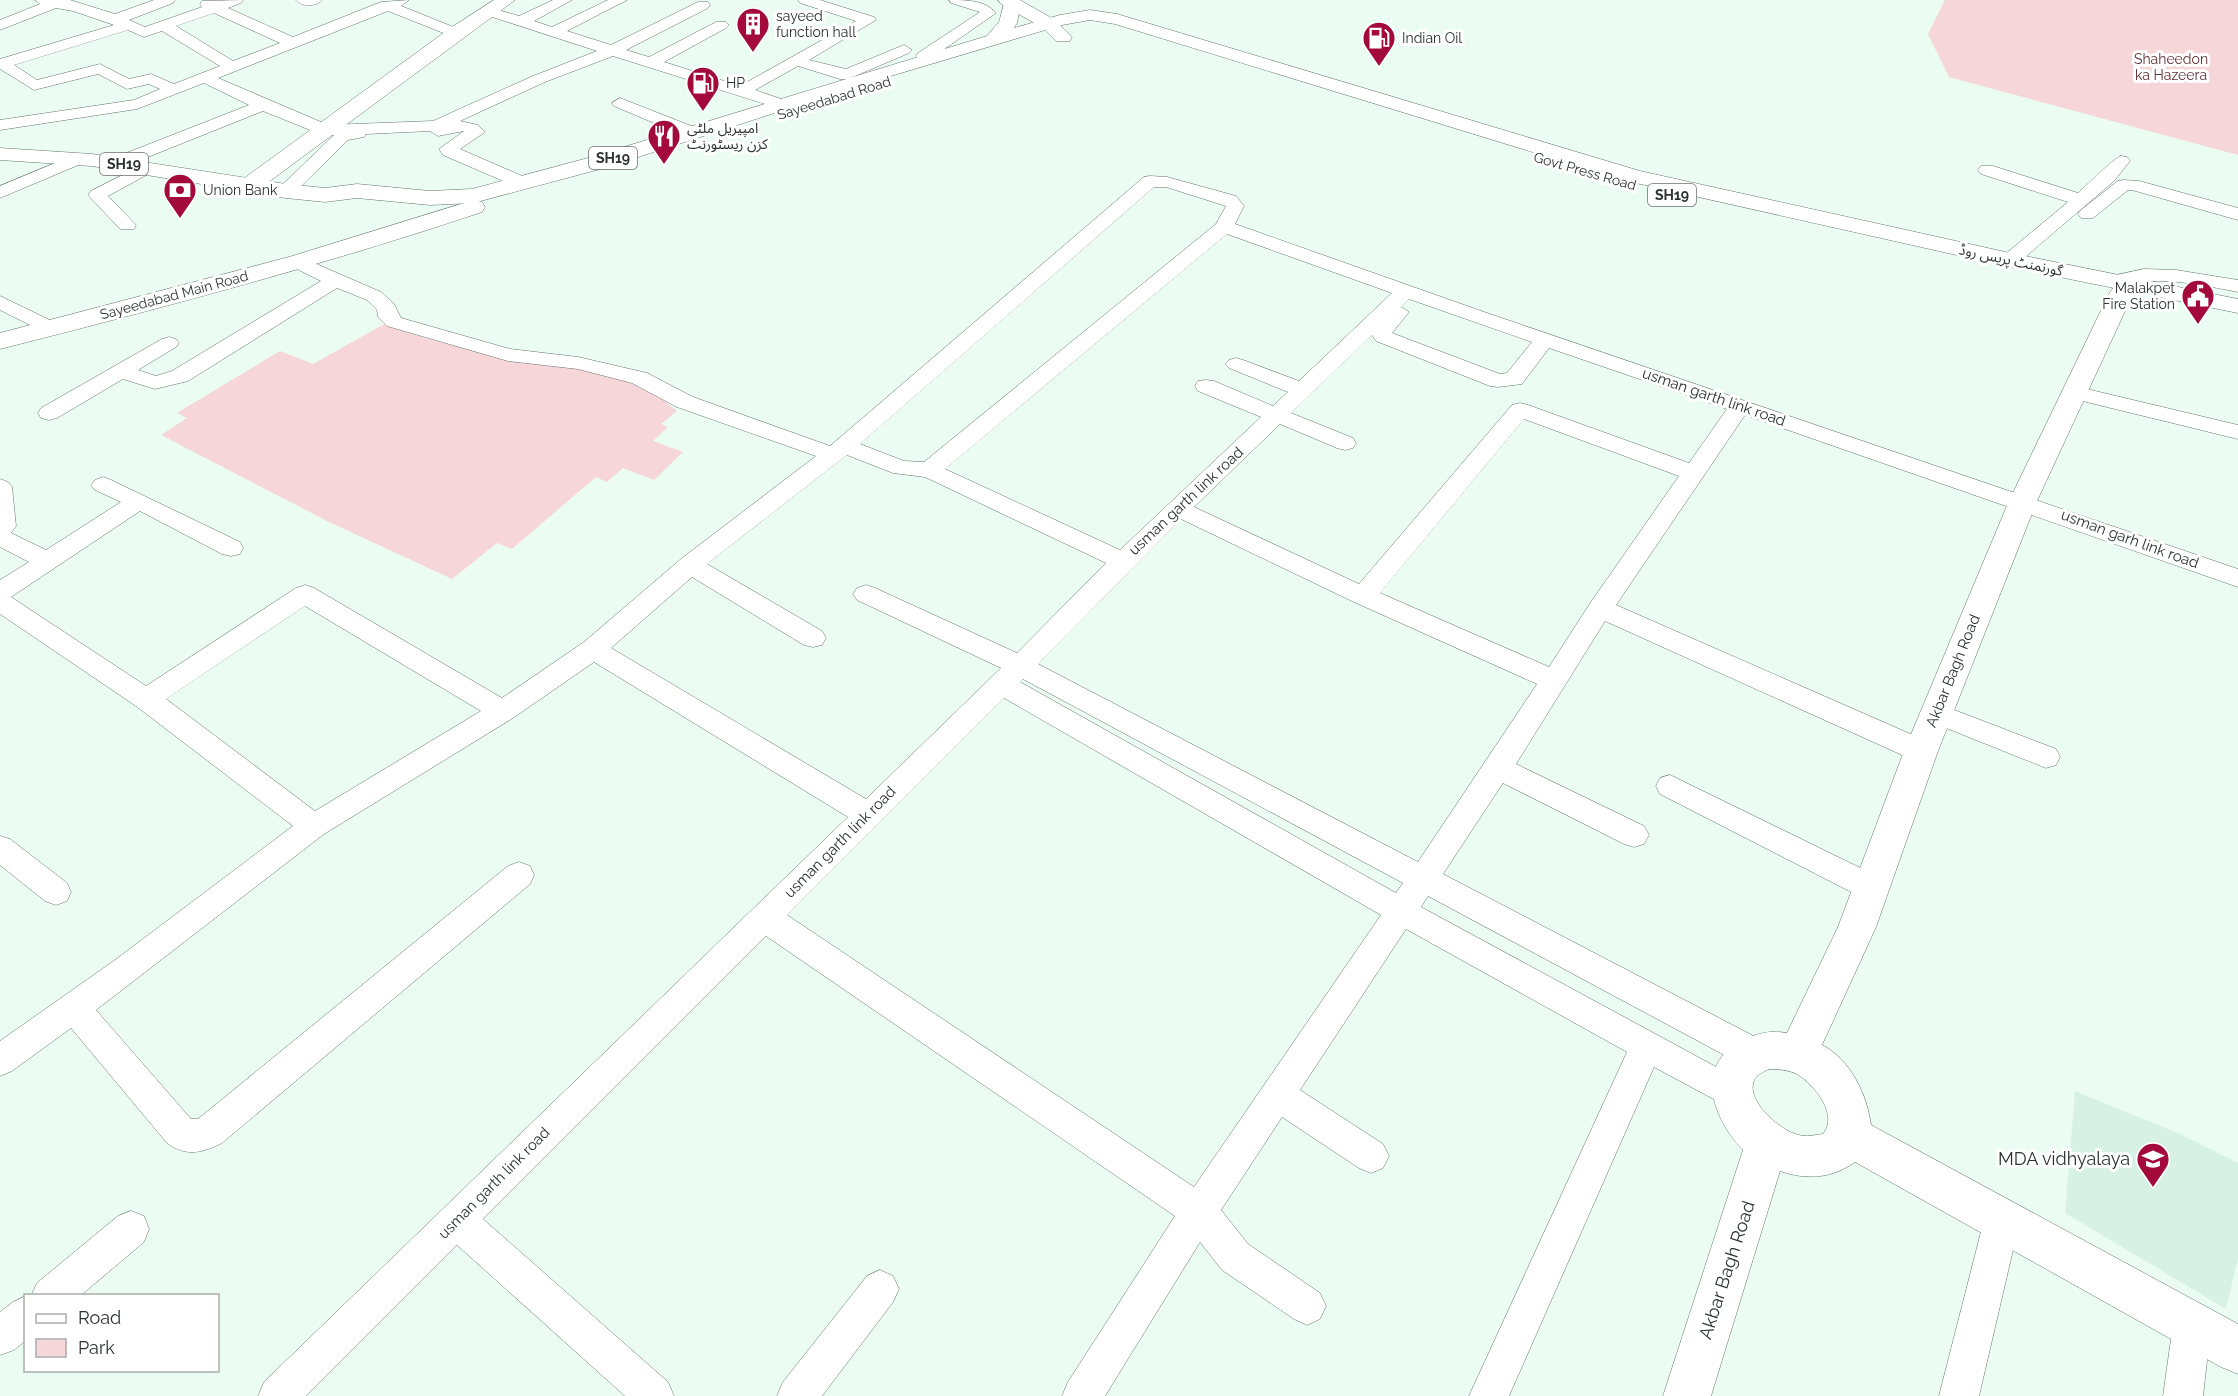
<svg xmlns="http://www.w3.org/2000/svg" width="2238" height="1396" viewBox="0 0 2238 1396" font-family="Raleway,'Noto Sans Arabic',sans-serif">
<rect width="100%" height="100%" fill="#ebfcf3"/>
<!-- built -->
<path fill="#d8f1e5" d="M 2075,1091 L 2180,1134 L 2238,1163 L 2238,1258 L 2226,1309 L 2065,1213 Z"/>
<!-- green -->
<g fill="#f6d6d8">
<path d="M 1945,0 L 2238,0 L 2238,155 L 1949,77 L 1928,34 Z"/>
<path d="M 386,323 C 423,343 490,351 533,359 C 575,367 616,378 658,389 L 665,401 L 677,411 L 661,424 L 668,427 L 653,441 L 683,452 L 654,480 L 623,468 L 607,482 L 596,477 L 512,549 L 497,543 L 452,579 L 329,522 L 161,435 L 187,418 L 177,413 L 280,351 L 313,364 Z"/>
</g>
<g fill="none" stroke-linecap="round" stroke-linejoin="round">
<defs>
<g id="minor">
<path d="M 35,0 L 70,0 L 115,14 L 154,0 L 175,0 L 173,3 L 129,20 L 145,27 L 202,7 L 200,4 L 202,1 L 243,0 L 241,3 L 228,8 L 293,37 L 381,2 L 409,0 L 401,6 L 461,30 L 464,33 L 461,36 L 451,36 L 388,11 L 218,78 L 328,125 L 433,121 L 533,76 L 597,51 L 483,14 L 481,11 L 483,8 L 488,7 L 519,16 L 553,0 L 572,0 L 534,21 L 552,27 L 608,0 L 627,0 L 567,31 L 611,45 L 698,2 L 708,2 L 710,5 L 708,8 L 626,50 L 649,57 L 716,22 L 726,22 L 729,25 L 726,28 L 664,62 L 740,86 L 856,21 L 800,3 L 798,0 L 820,0 L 874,17 L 876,20 L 809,60 L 846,69 L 899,47 L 904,45 L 912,50 L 909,53 L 848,79 L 840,79 L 798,66 L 755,90 L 787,101 L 789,104 L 787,107 L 781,109 L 613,56 L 545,82 L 460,121 L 478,125 L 485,132 L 460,149 L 529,179 L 532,183 L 529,187 L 517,187 L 443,155 L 439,149 L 464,131 L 438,136 L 430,131 L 366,134 L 364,137 L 348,140 L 292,195 L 280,195 L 277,191 L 280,187 L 334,135 L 320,134 L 263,111 L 123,167 L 111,167 L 108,163 L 111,159 L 249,105 L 204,83 L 137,109 L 0,130 L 0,120 L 134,100 L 160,89 L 149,84 L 127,89 L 98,74 L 34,90 L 0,69 L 0,59 L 114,25 L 73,11 L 56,8 L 0,30 L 0,20 L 40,4 ZM 214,13 L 280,43 L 233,61 L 176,26 ZM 128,30 L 144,37 L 162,31 L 220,66 L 174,84 L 151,74 L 129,79 L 100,64 L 37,80 L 14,65 Z"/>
<path d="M 296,0 L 322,0 C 317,7 301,7 296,0 Z"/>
<path d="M 949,0 C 966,0 985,0 996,13 L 930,59 L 918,59 L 916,56 L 918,53 L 980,12 L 951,3 Z"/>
<path d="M 620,98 L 699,129 L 701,133 L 699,137 L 687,137 L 614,106 L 612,103 Z"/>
<path d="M 77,154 L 83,155 L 86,159 L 83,163 L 0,198 L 0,186 Z"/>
<path d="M 2121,156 L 2127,157 L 2130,161 L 2114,181 L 2017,264 L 2003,264 L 2000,260 L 2003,256 L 2068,202 L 1981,174 L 1978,170 L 1981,166 L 1993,166 L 2078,193 C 2086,186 2115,157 2121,156 Z"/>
<path d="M 146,163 L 152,164 L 155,168 L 152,172 L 108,196 L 136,225 L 134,229 L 120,229 L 88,195 L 91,191 Z"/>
<path d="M 1150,176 L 1167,177 L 1236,196 L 1244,206 L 1235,224 L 1484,312 L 2238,569 L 2238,587 L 1745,415 L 1616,605 L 1931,743 L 1935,751 L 1931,759 L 1921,762 L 1911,759 L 1605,621 L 1516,764 L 1644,826 L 1649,835 L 1644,844 L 1634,847 L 1624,844 L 1503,783 L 1443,874 L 1765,1042 L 1770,1053 L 1765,1064 L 1753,1069 L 1741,1064 L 1428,896 L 1421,907 L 1744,1082 L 1749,1093 L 1744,1104 L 1732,1109 L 1654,1067 L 1509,1396 L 1469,1396 L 1627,1052 L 1406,929 L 1300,1090 L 1383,1144 L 1389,1156 L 1383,1168 L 1371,1173 L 1359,1168 L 1282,1117 L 1221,1210 L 1248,1244 L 1320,1293 L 1326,1306 L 1320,1319 L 1307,1325 L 1294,1319 L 1222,1270 L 1200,1242 L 1105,1396 L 1062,1396 L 1068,1382 L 1175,1216 L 766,936 L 483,1219 L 668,1382 L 674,1396 L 625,1396 L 457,1245 L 306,1396 L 258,1396 L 264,1382 L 848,817 L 594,662 L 513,718 L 324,834 L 96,1010 L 191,1119 L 198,1119 L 508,866 L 519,862 L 530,866 L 534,875 L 530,884 L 222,1143 C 202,1153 186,1157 167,1143 L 71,1028 L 12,1071 L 0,1076 L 0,1041 L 115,960 L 293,826 L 136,706 L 0,614 L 0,580 L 29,562 L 0,547 L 0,479 L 8,482 L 12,487 L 16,526 L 11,533 L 46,550 L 121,502 L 95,490 L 91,485 L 95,480 L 103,477 L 111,480 L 240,542 L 243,548 L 240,554 L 231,556 L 222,554 L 140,511 L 11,597 L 146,686 L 296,588 L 305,585 L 314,588 L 502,698 L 584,642 L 681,559 L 816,456 L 677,407 L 632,383 L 578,369 L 508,361 L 387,326 L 378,317 L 377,310 L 367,300 L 337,288 L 188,381 L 155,389 L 123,379 L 57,418 L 49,420 L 41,418 L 38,413 L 41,408 L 162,339 L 169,337 L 176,339 L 179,343 L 176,347 L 138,370 L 156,376 L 172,371 L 321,281 L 291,266 L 288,262 L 291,258 L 298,256 L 381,292 L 394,304 L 401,318 L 510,349 L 578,357 L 647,373 L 693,397 L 830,446 L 1144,177 ZM 1154,187 L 1166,187 L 1226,206 L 1216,224 L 924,462 L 904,461 L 860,444 ZM 1227,234 L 1392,293 L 1299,381 L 1243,360 L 1236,358 L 1229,360 L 1225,364 L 1229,368 L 1288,392 L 1273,406 L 1214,381 L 1206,380 L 1198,381 L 1195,386 L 1198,391 L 1261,417 L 1120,550 L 945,469 ZM 1409,299 L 1532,342 L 1507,373 L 1500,374 L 1392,333 L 1409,312 L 1401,307 ZM 1372,335 L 1376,341 L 1490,386 L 1498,387 L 1522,384 L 1549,348 L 1727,409 L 1689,463 L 1528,405 L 1520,403 L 1512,405 L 1359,584 L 1194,507 L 1280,424 L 1337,448 L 1345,450 L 1353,448 L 1356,443 L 1353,438 L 1291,413 ZM 1524,419 L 1679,476 L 1591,602 L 1549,667 L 1380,593 ZM 847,455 L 893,473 L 925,477 L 1106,563 L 1017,653 L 875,588 L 866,585 L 857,588 L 853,594 L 857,600 L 1001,668 L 866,799 L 611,648 L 692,577 L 804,645 L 813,647 L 822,645 L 826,638 L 822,631 L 707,564 ZM 1181,519 L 1354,602 L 1537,684 L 1418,862 L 1038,664 ZM 305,606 L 481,711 L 315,811 L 166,699 ZM 1023,679 L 1403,883 L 1396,893 L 1020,682 ZM 1004,698 L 1381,915 L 1194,1187 L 787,915 Z"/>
<path d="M 2124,180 L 2139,181 L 2238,208 L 2238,220 L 2132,190 L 2128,190 L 2093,218 L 2081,218 L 2078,214 L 2081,210 L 2118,181 Z"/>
<path d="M 2144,269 L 2176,270 L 2238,280 L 2238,292 C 2212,287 2185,281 2158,281 C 2143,281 2121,289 2107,285 L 2104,281 L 2107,277 Z"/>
<path d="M 0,296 L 58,324 L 61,328 L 58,332 L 44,332 L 0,310 Z"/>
<path d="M 2074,386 L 2238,425 L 2238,439 L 2066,397 L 2063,392 L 2066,387 Z"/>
<path d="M 1936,703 L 2056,749 L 2060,757 L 2056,765 L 2046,768 L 1926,720 L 1922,713 L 1926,706 Z"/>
<path d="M 1670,775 L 1881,878 L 1885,887 L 1881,896 L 1870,900 L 1859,896 L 1660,794 L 1656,786 L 1660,778 Z"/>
<path d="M 0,836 L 10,839 L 67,883 L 71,892 L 67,901 L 56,905 L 45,901 L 0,865 Z"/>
<path d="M 2002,1202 L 2015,1207 L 2020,1220 L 1979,1396 L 1939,1396 L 1984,1220 L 1989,1207 Z"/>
<path d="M 131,1211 L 144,1216 L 149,1229 L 144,1242 L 80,1296 L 31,1296 L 37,1283 L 118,1216 Z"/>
<path d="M 880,1270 L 893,1276 L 899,1289 L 893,1302 L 822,1396 L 777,1396 L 783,1382 L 867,1276 Z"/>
<path d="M 26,1296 L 26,1340 L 14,1350 L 0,1355 L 0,1312 L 13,1302 Z"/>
<path d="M 2192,1306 L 2205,1312 L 2211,1325 L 2203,1396 L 2163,1396 L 2173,1325 L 2179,1312 Z"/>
</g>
<g id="tertiary">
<path d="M 494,0 L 515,0 L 255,192 L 247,194 L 239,192 L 236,187 L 239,182 L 449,29 Z"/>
<path d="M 2121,287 L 2130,289 L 2133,294 L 2037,501 L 1938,751 L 1876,927 L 1822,1045 C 1851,1060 1867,1095 1871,1125 L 2238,1324 L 2238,1374 L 2221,1367 L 1855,1162 C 1831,1179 1806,1180 1780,1171 L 1711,1396 L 1663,1396 L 1743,1150 C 1713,1119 1693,1065 1742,1041 C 1758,1033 1770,1030 1787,1033 L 1838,927 L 1904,751 L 2009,501 L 2109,294 L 2112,289 ZM 1769,1069 C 1778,1069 1789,1070 1797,1074 C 1815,1085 1839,1115 1823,1134 C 1816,1135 1806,1137 1799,1135 C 1781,1132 1739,1096 1757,1076 C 1760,1073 1765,1071 1769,1069 Z"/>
</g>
<g id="secondary">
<path d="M 998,0 L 1020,0 L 1055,20 L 1072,37 L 1070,41 L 1056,41 L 1043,28 L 1001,4 Z"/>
<path d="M 474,200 L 482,202 L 485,207 L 482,212 C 324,265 162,308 0,349 L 0,333 L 289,257 Z"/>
</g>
<path id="primary" d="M 1005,0 L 1019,0 L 1021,3 L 1017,23 L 1014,28 L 1060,15 L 1090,10 L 1117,14 L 1640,171 L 2010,253 L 2238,299 L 2238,313 L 2010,267 L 1627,181 L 1115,24 L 1090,20 L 1062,25 L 874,81 L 604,168 L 473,203 L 430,205 L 357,198 L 325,202 L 286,198 L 92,166 L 0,160 L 0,148 L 92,154 L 286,184 L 325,188 L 357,184 L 430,191 L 472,189 L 588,158 L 987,36 L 999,22 Z"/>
</defs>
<!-- minor casing -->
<use href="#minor" stroke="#65736c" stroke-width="1"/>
<!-- tertiary casing -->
<use href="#tertiary" stroke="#65736c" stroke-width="1"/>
<!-- secondary casing -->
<use href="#secondary" stroke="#65736c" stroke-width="1"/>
<!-- primary casing -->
<use href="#primary" stroke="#65736c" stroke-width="1"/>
<!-- minor -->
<use href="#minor" fill="#fff" fill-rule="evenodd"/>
<!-- tertiary -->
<use href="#tertiary" fill="#fff" fill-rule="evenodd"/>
<!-- secondary -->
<use href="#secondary" fill="#fff" fill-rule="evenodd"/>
<!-- primary -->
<use href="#primary" fill="#fff" fill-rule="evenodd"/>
</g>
<!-- icons -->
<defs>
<symbol id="building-pin" viewBox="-11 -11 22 30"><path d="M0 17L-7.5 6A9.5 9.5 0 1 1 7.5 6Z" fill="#a4093c" stroke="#fff"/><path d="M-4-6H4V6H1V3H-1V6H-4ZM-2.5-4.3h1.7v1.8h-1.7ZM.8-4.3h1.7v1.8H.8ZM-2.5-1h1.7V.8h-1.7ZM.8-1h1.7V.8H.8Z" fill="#fff"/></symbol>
<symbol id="fuel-pin" viewBox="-11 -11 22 30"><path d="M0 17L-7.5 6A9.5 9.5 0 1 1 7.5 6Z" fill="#a4093c" stroke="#fff"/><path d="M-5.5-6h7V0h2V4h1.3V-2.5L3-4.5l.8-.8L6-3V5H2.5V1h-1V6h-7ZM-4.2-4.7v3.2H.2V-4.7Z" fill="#fff"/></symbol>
<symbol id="restaurant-pin" viewBox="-11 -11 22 30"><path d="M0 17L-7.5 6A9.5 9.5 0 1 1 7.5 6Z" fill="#a4093c" stroke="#fff"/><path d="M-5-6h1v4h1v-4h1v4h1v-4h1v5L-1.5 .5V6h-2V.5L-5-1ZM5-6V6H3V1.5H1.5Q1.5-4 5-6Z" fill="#fff"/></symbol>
<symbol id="bank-pin" viewBox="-11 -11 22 30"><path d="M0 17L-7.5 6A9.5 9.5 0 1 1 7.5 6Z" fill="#a4093c" stroke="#fff"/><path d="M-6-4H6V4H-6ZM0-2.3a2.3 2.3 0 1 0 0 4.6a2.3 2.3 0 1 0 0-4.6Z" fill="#fff"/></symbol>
<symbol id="civic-pin" viewBox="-11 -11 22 30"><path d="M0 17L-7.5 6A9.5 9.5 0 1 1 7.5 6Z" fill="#a4093c" stroke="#fff"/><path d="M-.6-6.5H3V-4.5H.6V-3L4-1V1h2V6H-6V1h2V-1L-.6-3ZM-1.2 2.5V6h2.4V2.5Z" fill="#fff"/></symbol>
<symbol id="school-pin" viewBox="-11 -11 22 30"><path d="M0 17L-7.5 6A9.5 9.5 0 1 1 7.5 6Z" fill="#a4093c" stroke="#fff"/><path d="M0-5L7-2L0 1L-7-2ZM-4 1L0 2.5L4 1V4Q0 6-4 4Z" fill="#fff"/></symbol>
</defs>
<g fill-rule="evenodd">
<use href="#building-pin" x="734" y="5" width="38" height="52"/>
<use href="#fuel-pin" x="1360" y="19" width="38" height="52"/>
<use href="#fuel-pin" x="684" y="64" width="38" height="52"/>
<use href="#restaurant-pin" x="645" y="117" width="38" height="52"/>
<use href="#bank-pin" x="161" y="171" width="38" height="52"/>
<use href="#civic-pin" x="2179" y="277" width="38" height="52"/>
<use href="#school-pin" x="2134" y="1140" width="38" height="52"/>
</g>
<g text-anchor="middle" stroke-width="6" stroke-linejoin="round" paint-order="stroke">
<!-- far-poi labels -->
<g font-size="14" fill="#2b322f" stroke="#fff" text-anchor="start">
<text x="776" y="21">sayeed<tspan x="776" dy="16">function hall</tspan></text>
<text x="1402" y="43">Indian Oil</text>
<text x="726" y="88">HP</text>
<text x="687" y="133">امپیریل ملٹی<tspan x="687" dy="16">کزن ریسٹورنٹ</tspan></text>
<text x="203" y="195">Union Bank</text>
<text x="2175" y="293" text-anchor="end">Malakpet<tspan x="2175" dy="16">Fire Station</tspan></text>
</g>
<!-- far-park labels -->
<g font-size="14" fill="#613137" stroke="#fff">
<text x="2171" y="64">Shaheedon<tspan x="2171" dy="16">ka Hazeera</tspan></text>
</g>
<!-- far-street labels -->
<g font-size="14" fill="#2b322f" stroke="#fff">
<text transform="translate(834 98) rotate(-17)" y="5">Sayeedabad Road</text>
<text transform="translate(1585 171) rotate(16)" y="5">Govt Press Road</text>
<text transform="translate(2011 260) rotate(12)" y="5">گورنمنٹ پریس روڈ</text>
<text transform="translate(174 295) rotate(-15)" y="5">Sayeedabad Main Road</text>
</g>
<!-- shield labels -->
<g fill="#fff" stroke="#6b706d" stroke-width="1.5">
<rect x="589" y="147" width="48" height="22" rx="4.5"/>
<rect x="100" y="153" width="48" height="22" rx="4.5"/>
<rect x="1648" y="184" width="48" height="22" rx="4.5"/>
</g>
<g font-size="14" font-weight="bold" fill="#2b322f">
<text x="613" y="163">SH19</text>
<text x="124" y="169">SH19</text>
<text x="1672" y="200">SH19</text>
</g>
<!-- street labels -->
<g font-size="15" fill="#2b322f" stroke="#fff">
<text transform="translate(1714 397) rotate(19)" y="5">usman garth link road</text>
<text transform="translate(1186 501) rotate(-43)" y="5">usman garth link road</text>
<text transform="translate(2130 539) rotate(20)" y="5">usman garh link road</text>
<text transform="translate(1953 671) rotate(-68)" y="5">Akbar Bagh Road</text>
<text transform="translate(840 842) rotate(-45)" y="5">usman garth link road</text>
<text transform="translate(494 1183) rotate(-45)" y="5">usman garth link road</text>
</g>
<!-- near-poi labels -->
<g font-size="18" fill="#2b322f" stroke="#fff" text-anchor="end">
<text x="2130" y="1165">MDA vidhyalaya</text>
</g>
<!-- near-street labels -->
<g font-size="18" fill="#2b322f" stroke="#fff">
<text transform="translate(1727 1270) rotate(-72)" y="6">Akbar Bagh Road</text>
</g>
</g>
<!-- legend -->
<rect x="24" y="1294" width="195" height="78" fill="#ffffff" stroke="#aaadac" stroke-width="1.5"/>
<rect x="36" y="1314" width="30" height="9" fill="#ffffff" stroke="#aaadac" stroke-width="1.5"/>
<text x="78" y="1324" font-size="18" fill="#2b322f">Road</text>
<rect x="36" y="1339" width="30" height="18" fill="#f6d6d8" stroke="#aaadac" stroke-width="1.5"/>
<text x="78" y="1354" font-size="18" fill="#2b322f">Park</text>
</svg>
